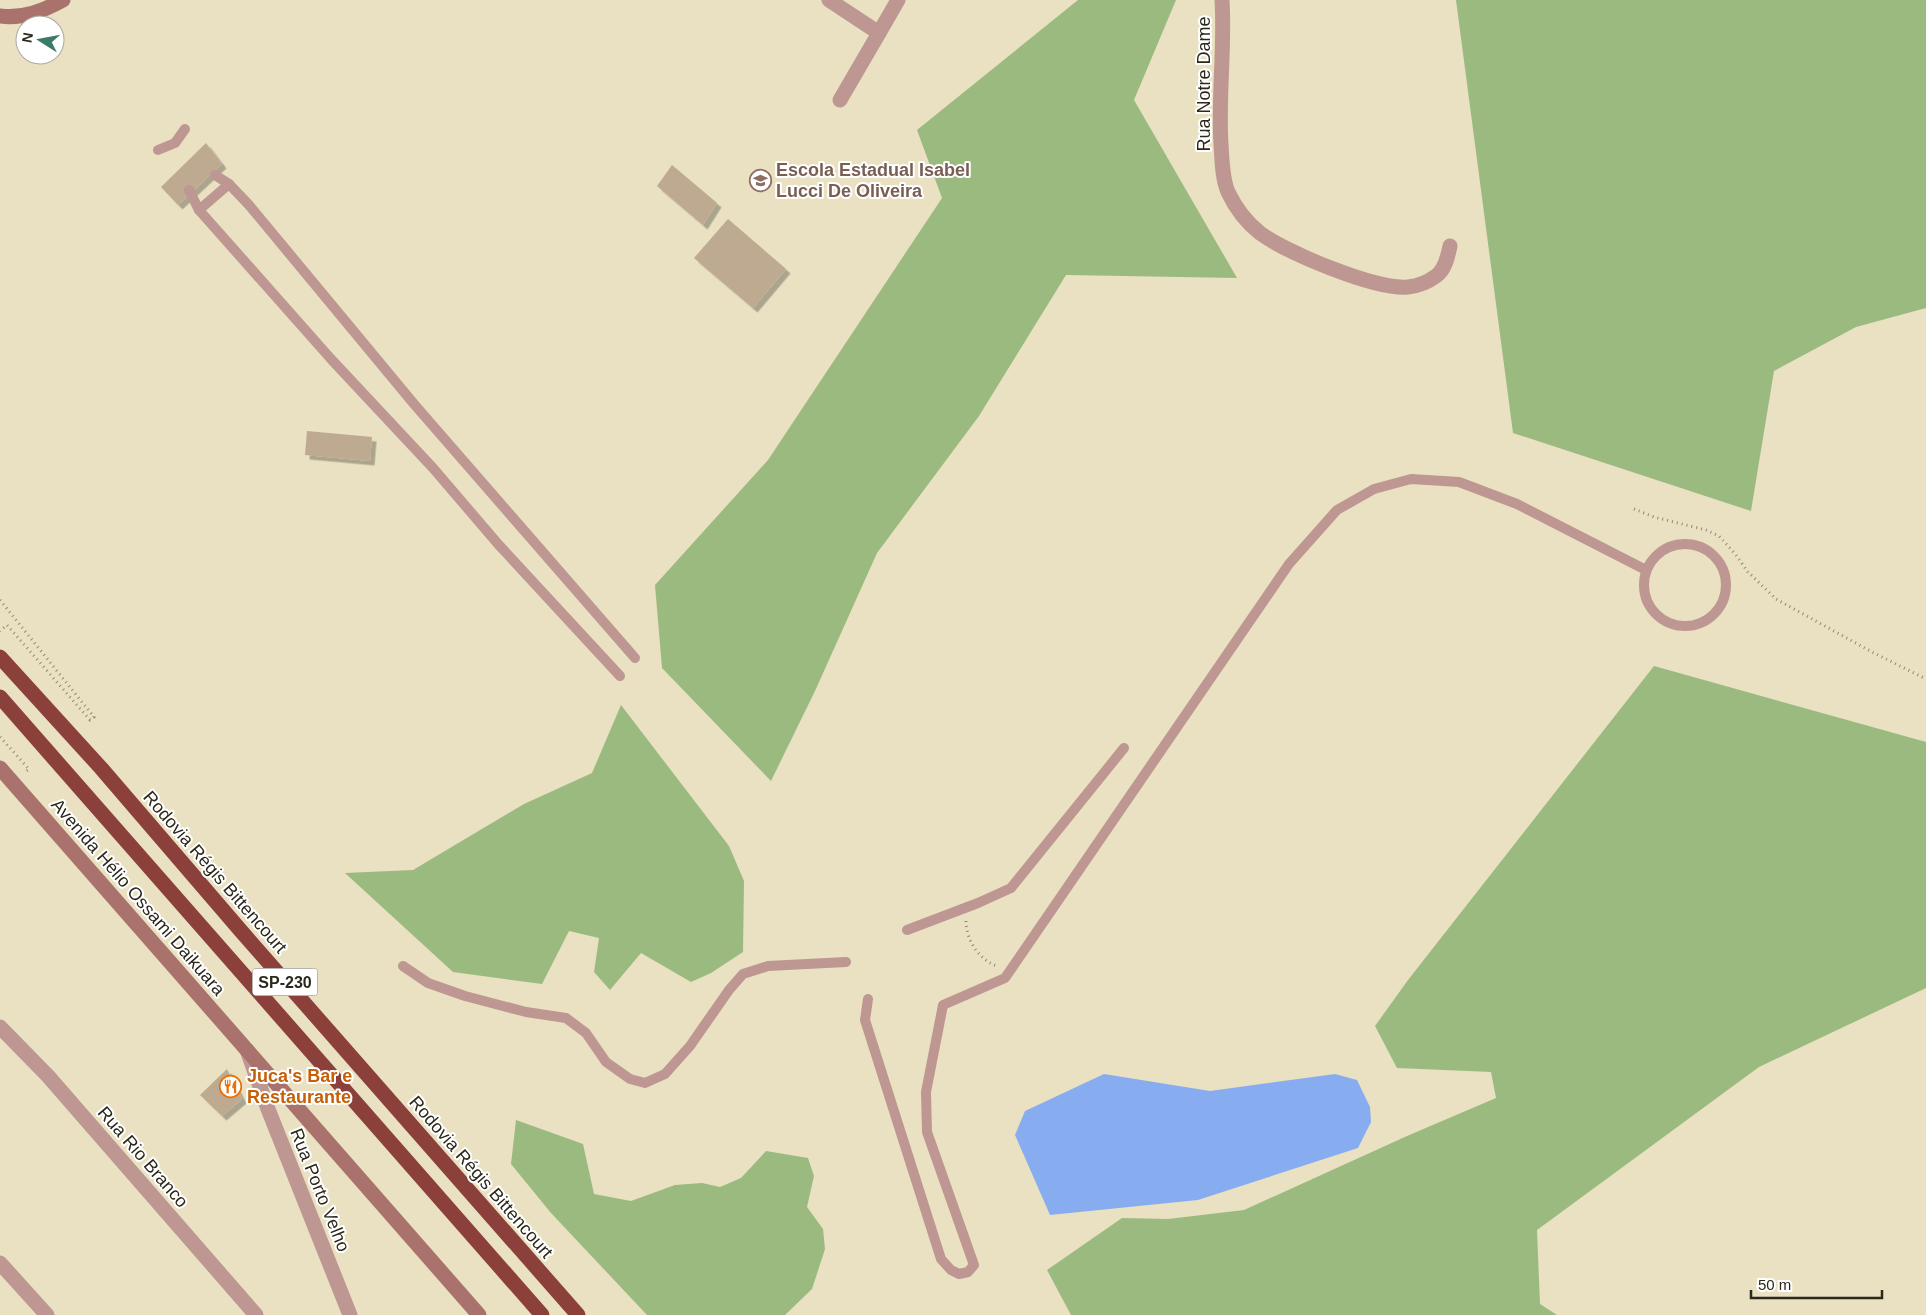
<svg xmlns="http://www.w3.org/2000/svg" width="1926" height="1315" viewBox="0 0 1926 1315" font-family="Helvetica,sans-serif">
<defs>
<filter id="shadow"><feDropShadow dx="4.5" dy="4.5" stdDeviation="0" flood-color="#0004"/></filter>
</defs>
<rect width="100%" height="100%" fill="#e9e1c1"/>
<!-- green -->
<g fill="#9bba7f">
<path d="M 1078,0 L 1176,0 L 1134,100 L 1237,278 L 1066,275 L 979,416 L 877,553 L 815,691 L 771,781 L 662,668 L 655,585 L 768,460 L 942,198 L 917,130 Z"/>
<path d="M 1456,0 L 1926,0 L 1926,308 L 1856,327 L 1774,371 L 1751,511 L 1513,433 Z"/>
<path d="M 1654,666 L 1926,742 L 1926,988 L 1759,1067 L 1537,1230 L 1540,1304 L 1557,1315 L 1071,1315 L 1047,1270 L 1122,1218 L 1168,1219 L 1244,1210 L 1407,1136 L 1496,1098 L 1491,1072 L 1397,1068 L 1375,1026 L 1408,980 Z"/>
<path d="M 621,705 L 729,846 L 744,881 L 743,952 L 711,973 L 691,982 L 641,953 L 610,990 L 594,972 L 599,938 L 569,931 L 542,984 L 453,972 L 345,873 L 413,870 L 524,804 L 592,773 Z"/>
<path d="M 516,1120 L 583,1144 L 594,1194 L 631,1201 L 675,1185 L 702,1183 L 720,1187 L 741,1178 L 766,1151 L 808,1158 L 814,1176 L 807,1207 L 823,1229 L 825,1249 L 812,1289 L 785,1315 L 647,1315 L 551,1213 L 511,1164 Z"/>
</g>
<!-- water -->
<path fill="#87adf0" d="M 1104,1074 L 1210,1091 L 1335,1074 L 1357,1080 L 1370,1107 L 1371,1122 L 1358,1148 L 1198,1200 L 1050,1215 L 1015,1135 L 1025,1111 Z"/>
<!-- building -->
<g fill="#beaa91" filter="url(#shadow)">
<path d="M 206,143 L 222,164 L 178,205 L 161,187 Z"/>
<path d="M 672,165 L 717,203 L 703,225 L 657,186 Z"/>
<path d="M 728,219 L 786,269 L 753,308 L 694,258 Z"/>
<path d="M 307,431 L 372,437 L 370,461 L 305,455 Z"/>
<path d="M 227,1069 L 242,1099 L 222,1116 L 200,1095 Z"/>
</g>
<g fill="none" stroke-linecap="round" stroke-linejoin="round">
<!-- path -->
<g stroke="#918b74" stroke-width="3" stroke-dasharray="1 4" stroke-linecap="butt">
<path d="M 1634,509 L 1654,517 L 1706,530 L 1719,536 L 1736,555 L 1748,572 L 1776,599 L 1872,652 L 1926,679"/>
<path d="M 0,600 L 94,717 L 90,720 L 7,625 L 0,631"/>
<path d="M 0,737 L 29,769 L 25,772"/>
<path d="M 966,921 C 966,940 979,960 997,966"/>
</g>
<!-- lane -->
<g stroke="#be9793" stroke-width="10">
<path d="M 158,150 L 175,143 L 185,129"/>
<path d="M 215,175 L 229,184 L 249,205 L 414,404 L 635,658"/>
<path d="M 189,190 L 199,210 L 331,359 L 433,468 L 498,544 L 620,676"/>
<path d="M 199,210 L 229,184"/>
<circle cx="1685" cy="585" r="41"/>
<path d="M 907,930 L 978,903 L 1011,888 L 1124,748"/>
<path d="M 403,966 L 428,983 L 465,996 L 526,1012 L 566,1018 L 586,1033 L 606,1062 L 630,1079 L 645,1083 L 665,1074 L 690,1046 L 729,990 L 743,974 L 768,966 L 846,962"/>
<path d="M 868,999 L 865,1020 L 941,1259 L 951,1270 L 959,1274 L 968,1272 L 974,1265 L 927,1132 L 926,1092 L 943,1005 L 1005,978 L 1289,564 L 1337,510 L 1374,489 L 1411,479 L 1459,482 L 1517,504 L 1646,570"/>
</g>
<!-- street -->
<g stroke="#be9793" stroke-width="15">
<path d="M 829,0 L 879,33 L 898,0"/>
<path d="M 1222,0 C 1225,48 1218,96 1221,144 C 1222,159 1222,178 1228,192 C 1236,209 1246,222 1260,233 C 1287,253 1376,290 1408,287 C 1418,286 1428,282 1436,276 C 1445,270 1448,256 1450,246"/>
<path d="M 840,100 L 879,33"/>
<path d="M 0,1027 L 48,1076 L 256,1315"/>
<path d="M 247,1050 L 268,1109 L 350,1315"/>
<path d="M 0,1263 L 47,1315"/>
</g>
<!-- secondary -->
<g stroke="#aa726d" stroke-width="15">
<path d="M 0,16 C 23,19 43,11 63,0"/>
<path d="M 0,768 L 479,1315"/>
</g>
<!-- highway -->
<g stroke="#8c403b" stroke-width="15">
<path d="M 0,657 L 101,768 L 241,931 L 578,1315"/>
<path d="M 0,697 L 542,1315"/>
</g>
</g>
<!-- icons -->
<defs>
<symbol id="school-ring" viewBox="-11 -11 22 22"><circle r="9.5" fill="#fff" stroke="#8d6e63" stroke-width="1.5"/><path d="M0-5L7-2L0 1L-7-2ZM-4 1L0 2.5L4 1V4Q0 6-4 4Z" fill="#8d6e63"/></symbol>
<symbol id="restaurant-ring" viewBox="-11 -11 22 22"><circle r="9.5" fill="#fff" stroke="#e8710a" stroke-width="1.5"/><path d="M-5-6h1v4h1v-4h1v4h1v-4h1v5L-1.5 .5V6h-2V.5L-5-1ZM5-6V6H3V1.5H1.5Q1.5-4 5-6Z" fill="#e8710a"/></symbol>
</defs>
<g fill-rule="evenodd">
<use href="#school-ring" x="748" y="168" width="25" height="25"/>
<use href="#restaurant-ring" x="218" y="1074" width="25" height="25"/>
</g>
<g text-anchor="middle" stroke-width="4" stroke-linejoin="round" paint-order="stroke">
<!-- shield labels -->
<rect fill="#fff" stroke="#6a685f" stroke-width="1" x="252.5" y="968.5" width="65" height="27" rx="4"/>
<g font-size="16" font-weight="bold" fill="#2a271b">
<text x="285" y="988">SP-230</text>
</g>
<!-- street labels -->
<g font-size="18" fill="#2a271b" stroke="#fff">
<text transform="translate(1204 84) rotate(-90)" y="6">Rua Notre Dame</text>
<text transform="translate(215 872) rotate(49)" y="6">Rodovia Régis Bittencourt</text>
<text transform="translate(138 897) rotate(49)" y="6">Avenida Hélio Ossami Daikuara</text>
<text transform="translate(143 1157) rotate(49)" y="6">Rua Rio Branco</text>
<text transform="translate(481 1177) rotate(49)" y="6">Rodovia Régis Bittencourt</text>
<text transform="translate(320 1190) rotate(68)" y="6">Rua Porto Velho</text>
</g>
<!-- education labels -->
<g font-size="18" font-weight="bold" fill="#785e54" stroke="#fff" text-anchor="start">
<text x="776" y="176">Escola Estadual Isabel<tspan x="776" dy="21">Lucci De Oliveira</tspan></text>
</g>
<!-- food labels -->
<g font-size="18" font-weight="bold" fill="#c56008" stroke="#fff" text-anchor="start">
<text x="247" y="1082">Juca's Bar e<tspan x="247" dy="21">Restaurante</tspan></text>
</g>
</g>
<!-- north arrow -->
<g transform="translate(40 40) rotate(281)"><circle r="24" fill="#ffffff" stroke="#aaa9a4"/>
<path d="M0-4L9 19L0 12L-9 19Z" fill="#3b7b69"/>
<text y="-8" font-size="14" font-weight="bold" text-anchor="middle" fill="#2a271b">N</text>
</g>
<!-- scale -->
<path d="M1751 1290v8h131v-8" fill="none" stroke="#2a271b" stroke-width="2.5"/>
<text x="1758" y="1290" font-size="15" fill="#2a271b" stroke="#ffffff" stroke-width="4" paint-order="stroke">50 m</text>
</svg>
